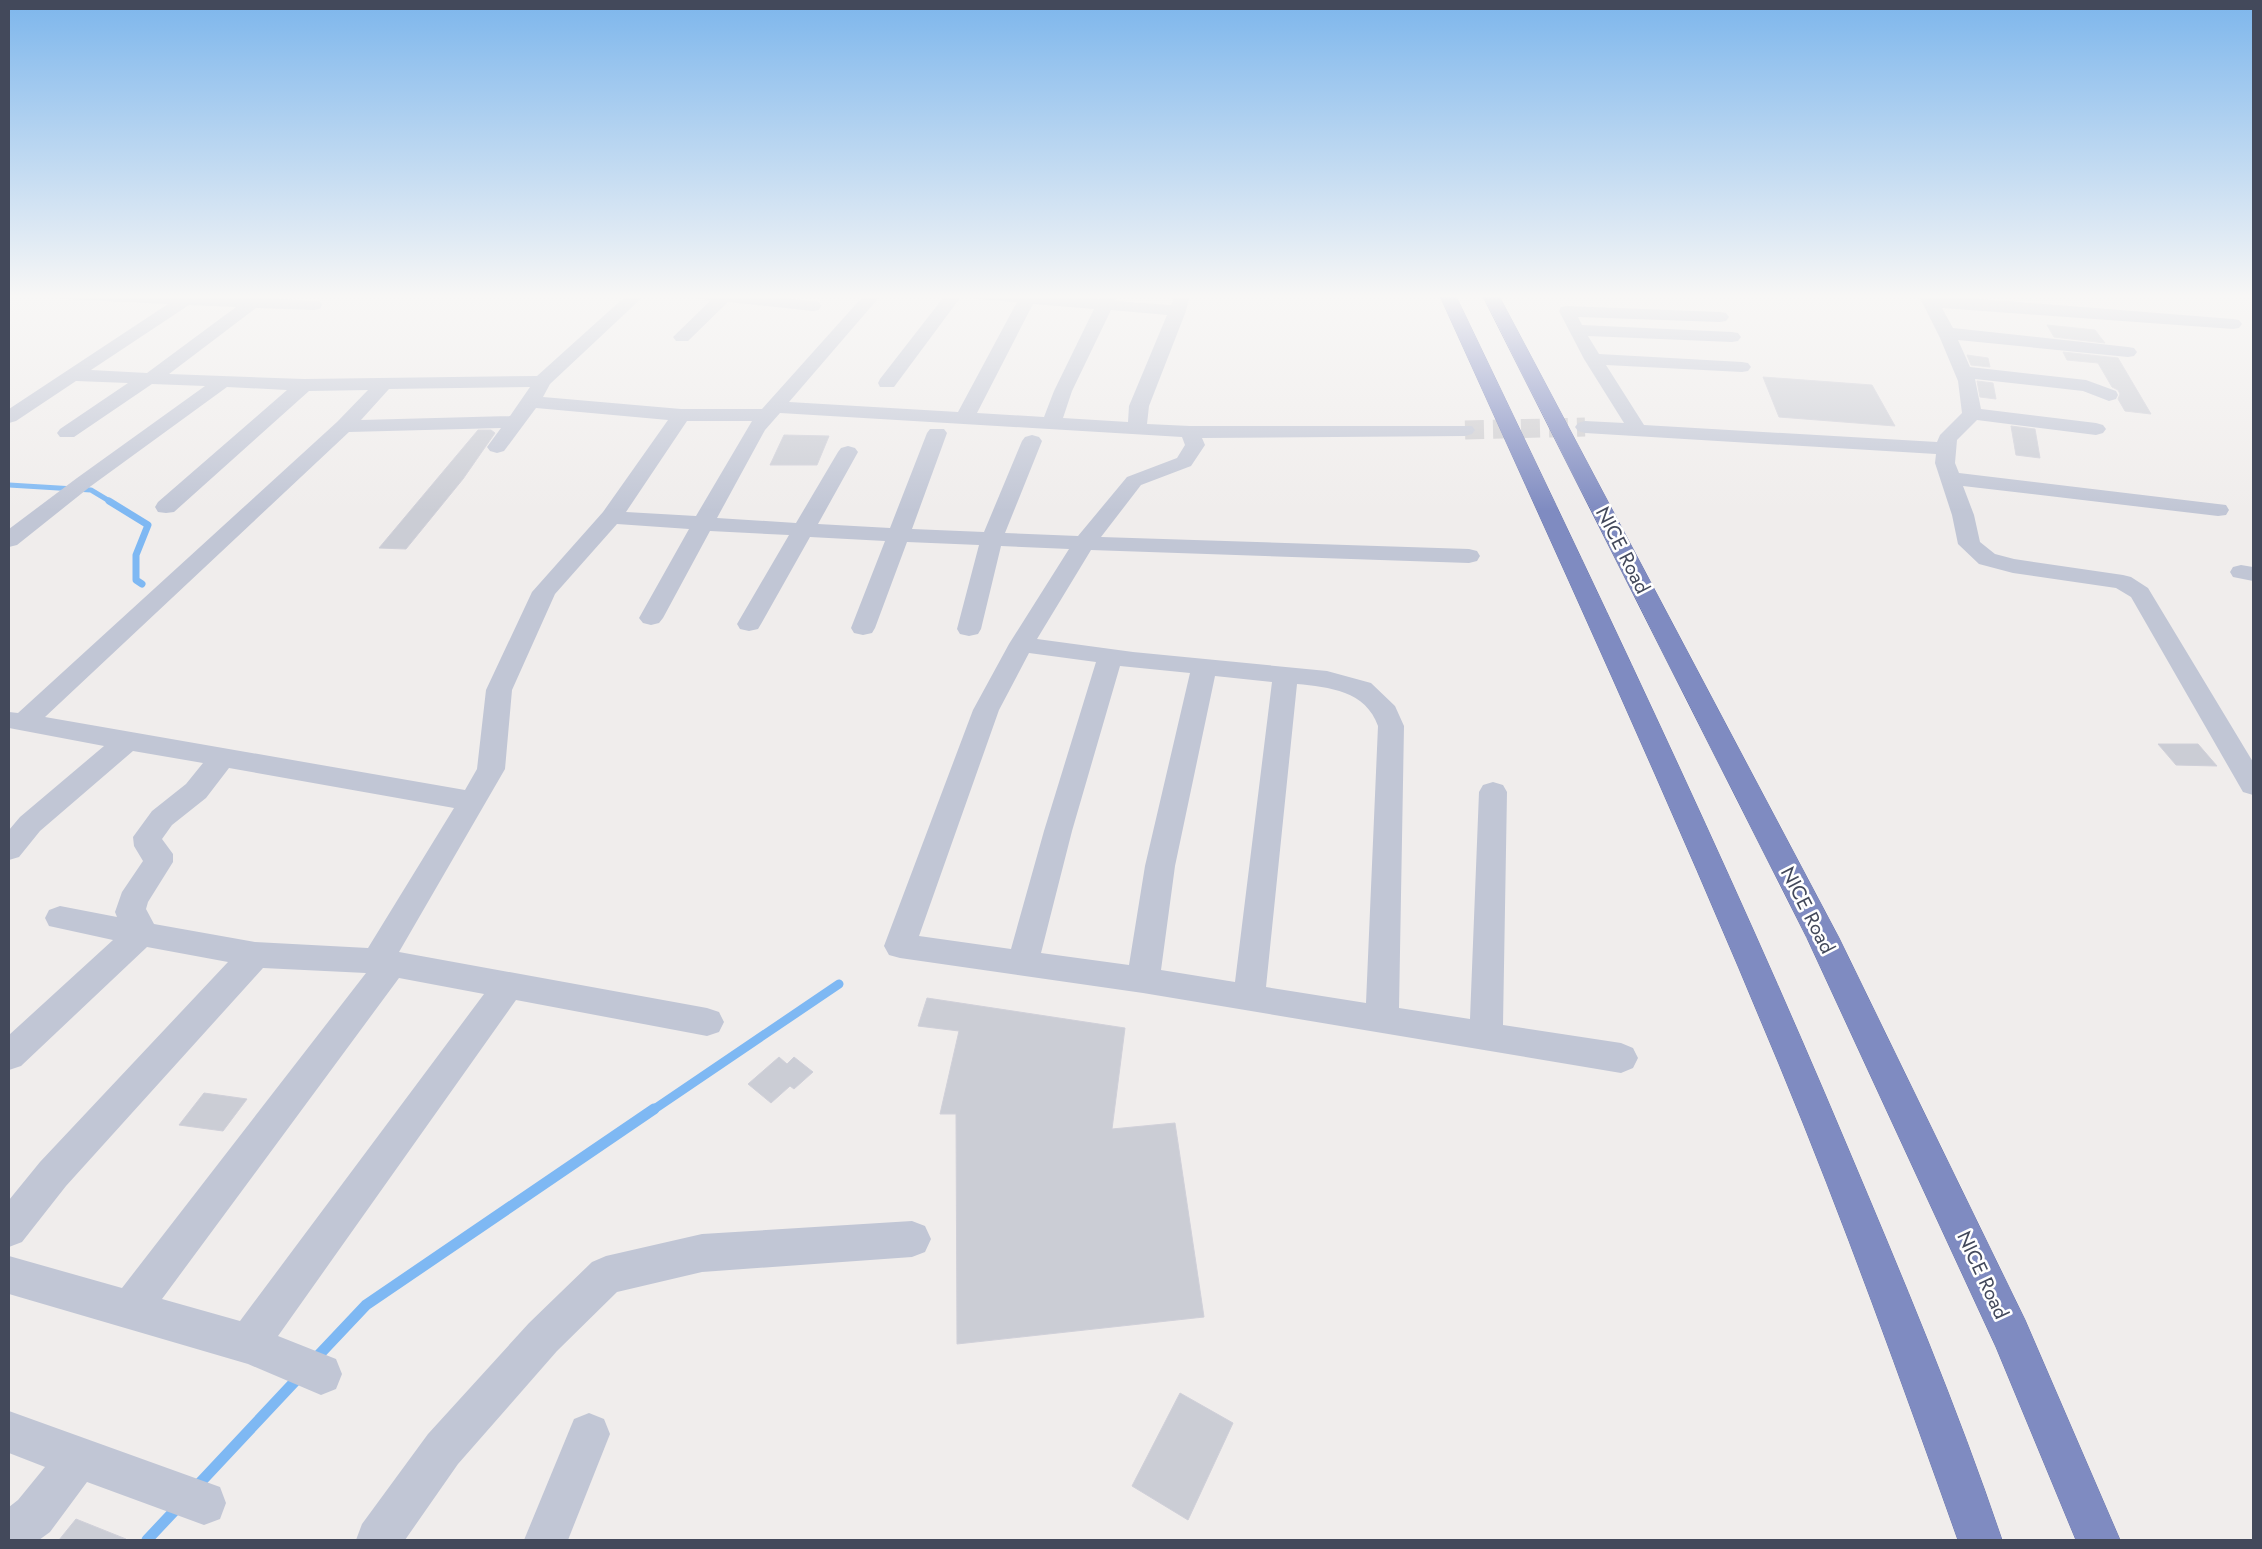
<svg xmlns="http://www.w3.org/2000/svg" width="2262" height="1549" viewBox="0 0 2262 1549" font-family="Jost,sans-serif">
<rect width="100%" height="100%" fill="#f0edec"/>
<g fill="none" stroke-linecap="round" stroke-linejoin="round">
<!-- stream-far3 -->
<path stroke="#7eb8f3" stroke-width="5" d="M 9,485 L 91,490 L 111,502"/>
<!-- stream-far2 -->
<path stroke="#7eb8f3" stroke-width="7" d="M 109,501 L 148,525 L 136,555 L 136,580 L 142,584"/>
<!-- stream-far1 -->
<path stroke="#7eb8f3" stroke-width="9" d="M 653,1110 L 839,984"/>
<!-- stream -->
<g stroke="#7eb8f3" stroke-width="11">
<path d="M 315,1359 L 366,1305 L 654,1109"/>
<path d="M 196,1487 L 299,1377"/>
<path d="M 147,1540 L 178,1507"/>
</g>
</g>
<!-- building -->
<g fill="#cbcdd5" stroke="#d0d0d9">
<path d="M 2047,325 L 2095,330 L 2105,343 L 2054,337 Z"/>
<path d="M 2063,352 L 2118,358 L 2151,414 L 2125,411 L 2118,399 L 2120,394 L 2118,390 L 2112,387 L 2098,363 L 2067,360 Z"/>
<path d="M 1967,355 L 1988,358 L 1990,367 L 1971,365 Z"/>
<path d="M 1763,377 L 1872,385 L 1895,426 L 1779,417 Z"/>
<path d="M 1977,381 L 1993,383 L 1996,399 L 1980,397 Z"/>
<path d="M 2011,426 L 2035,429 L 2040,458 L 2016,455 Z"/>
<path d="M 478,430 L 491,430 L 495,433 L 463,479 L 406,549 L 379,548 Z"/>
<path d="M 784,435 L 829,436 L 817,465 L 770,465 Z"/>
<path d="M 2158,744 L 2198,744 L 2217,766 L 2176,765 Z"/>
<path d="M 927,998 L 1125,1028 L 1112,1129 L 1175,1123 L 1204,1317 L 957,1344 L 956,1114 L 940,1114 L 959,1031 L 918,1026 Z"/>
<path d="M 779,1057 L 787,1064 L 794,1057 L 813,1072 L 794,1089 L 790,1086 L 771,1103 L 748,1084 Z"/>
<path d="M 204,1093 L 247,1099 L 223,1131 L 179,1125 Z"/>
<path d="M 1180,1393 L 1233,1423 L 1188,1520 L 1132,1486 Z"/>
<path d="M 76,1519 L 126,1539 L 126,1540 L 59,1540 Z"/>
</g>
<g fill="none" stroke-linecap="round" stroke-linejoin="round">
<!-- minor-tunnel -->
<path stroke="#cdcccf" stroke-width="19" stroke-dasharray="19 9" stroke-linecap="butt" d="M 1465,430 L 1585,427"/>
<defs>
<g id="highway">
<path d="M 1439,294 L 1455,294 C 1590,576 1726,858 1847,1146 C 1902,1276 1957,1407 2002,1540 L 1958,1540 C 1901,1380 1844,1221 1779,1064 C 1672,805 1555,550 1439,294 Z"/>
<path d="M 1482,294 L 1498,294 L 1839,938 L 2025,1320 L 2120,1540 L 2076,1540 L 1996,1347 L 1807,938 Z"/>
</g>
</defs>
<!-- highway casing -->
<use href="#highway" stroke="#6a76ac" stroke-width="1"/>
<!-- minor -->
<g fill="#c1c6d5" fill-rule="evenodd">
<path d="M 55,294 L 184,294 L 320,301 L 322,305 L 320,309 L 314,310 L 256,308 L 169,374 L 304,379 L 537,376 L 628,294 L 646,294 L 550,384 L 543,397 L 681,409 L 762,409 L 865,294 L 882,294 L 789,402 L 958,412 L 1017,302 L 976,299 L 968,294 L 1039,294 L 1099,299 L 1102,294 L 1118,294 L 1115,301 L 1171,305 L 1176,294 L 1190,294 L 1186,311 L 1149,406 L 1147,424 L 1190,426 L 1472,426 L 1475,430 L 1472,434 L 1465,436 L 1202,438 L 1205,445 L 1191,466 L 1141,485 L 1101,537 L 1469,549 L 1477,551 L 1480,556 L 1477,561 L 1469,563 L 1091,550 L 1037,639 L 1133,652 L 1327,671 L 1371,683 L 1395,706 L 1404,726 L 1399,1008 L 1470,1019 L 1479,792 L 1483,785 L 1493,782 L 1503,785 L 1507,792 L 1503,1025 L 1621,1043 L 1633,1048 L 1638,1058 L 1633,1068 L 1621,1073 L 1143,993 L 900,958 L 889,955 L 884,946 L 973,710 L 1009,644 L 1069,549 L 1001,546 L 981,629 L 978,634 L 969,636 L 960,634 L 957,629 L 979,545 L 907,542 L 875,628 L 872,633 L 863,635 L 854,633 L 851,628 L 885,541 L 810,537 L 761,624 L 758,629 L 749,631 L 740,629 L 737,624 L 789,535 L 710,531 L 663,618 L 659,623 L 651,625 L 643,623 L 639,618 L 689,529 L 617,524 L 555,594 L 512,690 L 505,769 L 399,952 L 707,1008 L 719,1012 L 724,1022 L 719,1032 L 707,1036 L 516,1000 L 278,1336 L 336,1359 L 342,1374 L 336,1389 L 321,1395 L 248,1364 L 9,1294 L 9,1256 L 122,1288 L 366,973 L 263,968 L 66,1186 L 22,1242 L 9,1247 L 9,1200 L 40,1162 L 228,962 L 147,947 L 21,1066 L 9,1070 L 9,1035 L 113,940 L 49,926 L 45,918 L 49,910 L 60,906 L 117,917 L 115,912 L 122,892 L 143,861 L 134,846 L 133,837 L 152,811 L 186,784 L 203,763 L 133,751 L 40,831 L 19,857 L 9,860 L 9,830 L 20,817 L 104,746 L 9,728 L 9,712 L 18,713 L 337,422 L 368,390 L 309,391 L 174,512 L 166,513 L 158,512 L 155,507 L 158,502 L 287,390 L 227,387 L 91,486 L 17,545 L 9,547 L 9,529 L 77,478 L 205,386 L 152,384 L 74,437 L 60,437 L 57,433 L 60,429 L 128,383 L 76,381 L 16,421 L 9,423 L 9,409 L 168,304 L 63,299 ZM 1033,304 L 1094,309 L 1054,391 L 1044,417 L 977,413 ZM 189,305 L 236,307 L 147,373 L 91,370 ZM 1111,310 L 1167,315 L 1129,406 L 1128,422 L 1063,418 L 1072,391 ZM 530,387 L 510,416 L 361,420 L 389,389 ZM 536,408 L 668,420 L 603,512 L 532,592 L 486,690 L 477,769 L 465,790 L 45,717 L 349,432 L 501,428 L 487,447 L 490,451 L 497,453 L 504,451 ZM 780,413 L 1182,437 L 1185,445 L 1177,458 L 1127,477 L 1078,536 L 1005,533 L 1042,441 L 1039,437 L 1032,435 L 1025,437 L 1022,441 L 984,532 L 912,529 L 947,433 L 944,429 L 930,429 L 927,433 L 890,528 L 818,524 L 858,452 L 855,448 L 848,446 L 841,448 L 838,452 L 796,523 L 717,518 L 765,430 ZM 687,421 L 752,421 L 696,516 L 626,512 ZM 1029,653 L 1096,662 L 1044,831 L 1011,949 L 919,936 L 999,710 ZM 1120,666 L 1190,673 L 1145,866 L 1129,965 L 1041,953 L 1072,831 ZM 1215,676 L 1272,682 L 1235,982 L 1161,970 L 1175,866 ZM 1297,684 C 1329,687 1366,691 1378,726 L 1366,1003 L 1266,987 ZM 229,768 L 454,808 L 368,948 L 255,942 L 154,924 L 146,909 L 148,902 L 173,862 L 173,854 L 162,839 L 172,825 L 206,798 ZM 399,978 L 484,994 L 240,1321 L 162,1299 Z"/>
<path d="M 690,294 L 749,294 L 813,301 L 819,302 L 821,306 L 819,310 L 813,311 L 728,302 L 688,341 L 676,341 L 673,337 L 711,300 L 692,298 Z"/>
<path d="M 946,294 L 963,294 L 894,387 L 880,387 L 878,383 L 880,379 Z"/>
<path d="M 1918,294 L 2233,319 L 2239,320 L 2242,324 L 2239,328 L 2233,329 L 1942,308 L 1953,328 L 2128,347 L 2134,348 L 2137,352 L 2134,356 L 2128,357 L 1958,340 L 1970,367 L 2086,380 L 2116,391 L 2118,395 L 2116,399 L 2109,401 L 2083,391 L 1975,379 L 1981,409 L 2096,423 L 2103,425 L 2106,429 L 2103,433 L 2096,435 L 1977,420 L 1957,440 L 1955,463 L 1959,473 L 2226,505 L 2229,510 L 2226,515 L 2218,516 L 1963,486 L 1974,515 L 1980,542 L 1995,554 L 2014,559 L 2123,575 L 2131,577 L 2148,588 L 2253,762 L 2253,795 L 2243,792 L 2131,597 L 2116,588 L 2013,573 L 1979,564 L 1958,544 L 1952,515 L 1935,463 L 1936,454 L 1585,433 L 1578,431 L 1575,427 L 1578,423 L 1585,421 L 1624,423 L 1584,359 L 1559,311 L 1561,307 L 1567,306 L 1720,312 L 1726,313 L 1729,317 L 1726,321 L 1720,322 L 1578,317 L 1582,325 L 1732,332 L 1738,333 L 1741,337 L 1738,341 L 1732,342 L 1588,336 L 1599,354 L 1742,362 L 1748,363 L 1751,367 L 1748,371 L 1742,372 L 1606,365 L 1644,425 L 1937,442 L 1940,435 L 1962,413 L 1958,381 L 1940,338 Z"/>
<path d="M 2241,565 L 2253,567 L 2253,581 L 2233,577 L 2230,572 L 2233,567 Z"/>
<path d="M 912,1221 L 925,1226 L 931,1239 L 925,1252 L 912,1257 L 702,1272 L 617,1292 L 557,1351 L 458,1464 L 405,1540 L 356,1540 L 362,1524 L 428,1434 L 529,1323 L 592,1262 L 606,1256 L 702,1234 Z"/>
<path d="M 9,1411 L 220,1487 L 226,1503 L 220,1519 L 204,1525 L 87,1482 L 50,1532 L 39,1540 L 9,1540 L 9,1507 L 18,1500 L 45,1467 L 9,1453 Z"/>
<path d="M 589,1413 L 604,1419 L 610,1434 L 568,1540 L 524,1540 L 574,1419 Z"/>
</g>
<!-- highway -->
<use href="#highway" fill="#7f8bc1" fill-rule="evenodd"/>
</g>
<!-- sky -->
<linearGradient id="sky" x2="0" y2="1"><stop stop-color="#7db6ec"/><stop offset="0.58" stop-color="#f8f7f6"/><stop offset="1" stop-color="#f8f7f6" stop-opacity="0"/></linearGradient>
<rect width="2262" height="511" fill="url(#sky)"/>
<g text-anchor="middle" stroke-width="5" stroke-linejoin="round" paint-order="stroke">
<!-- street labels -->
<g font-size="20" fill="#43495b" stroke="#fff">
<text transform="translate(1623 550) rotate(63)" y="7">NICE Road</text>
<text transform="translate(1808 910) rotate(63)" y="7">NICE Road</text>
<text transform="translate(1983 1275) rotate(65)" y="7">NICE Road</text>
</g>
</g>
<!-- border -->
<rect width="2262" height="1549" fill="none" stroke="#43495b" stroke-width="20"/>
</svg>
